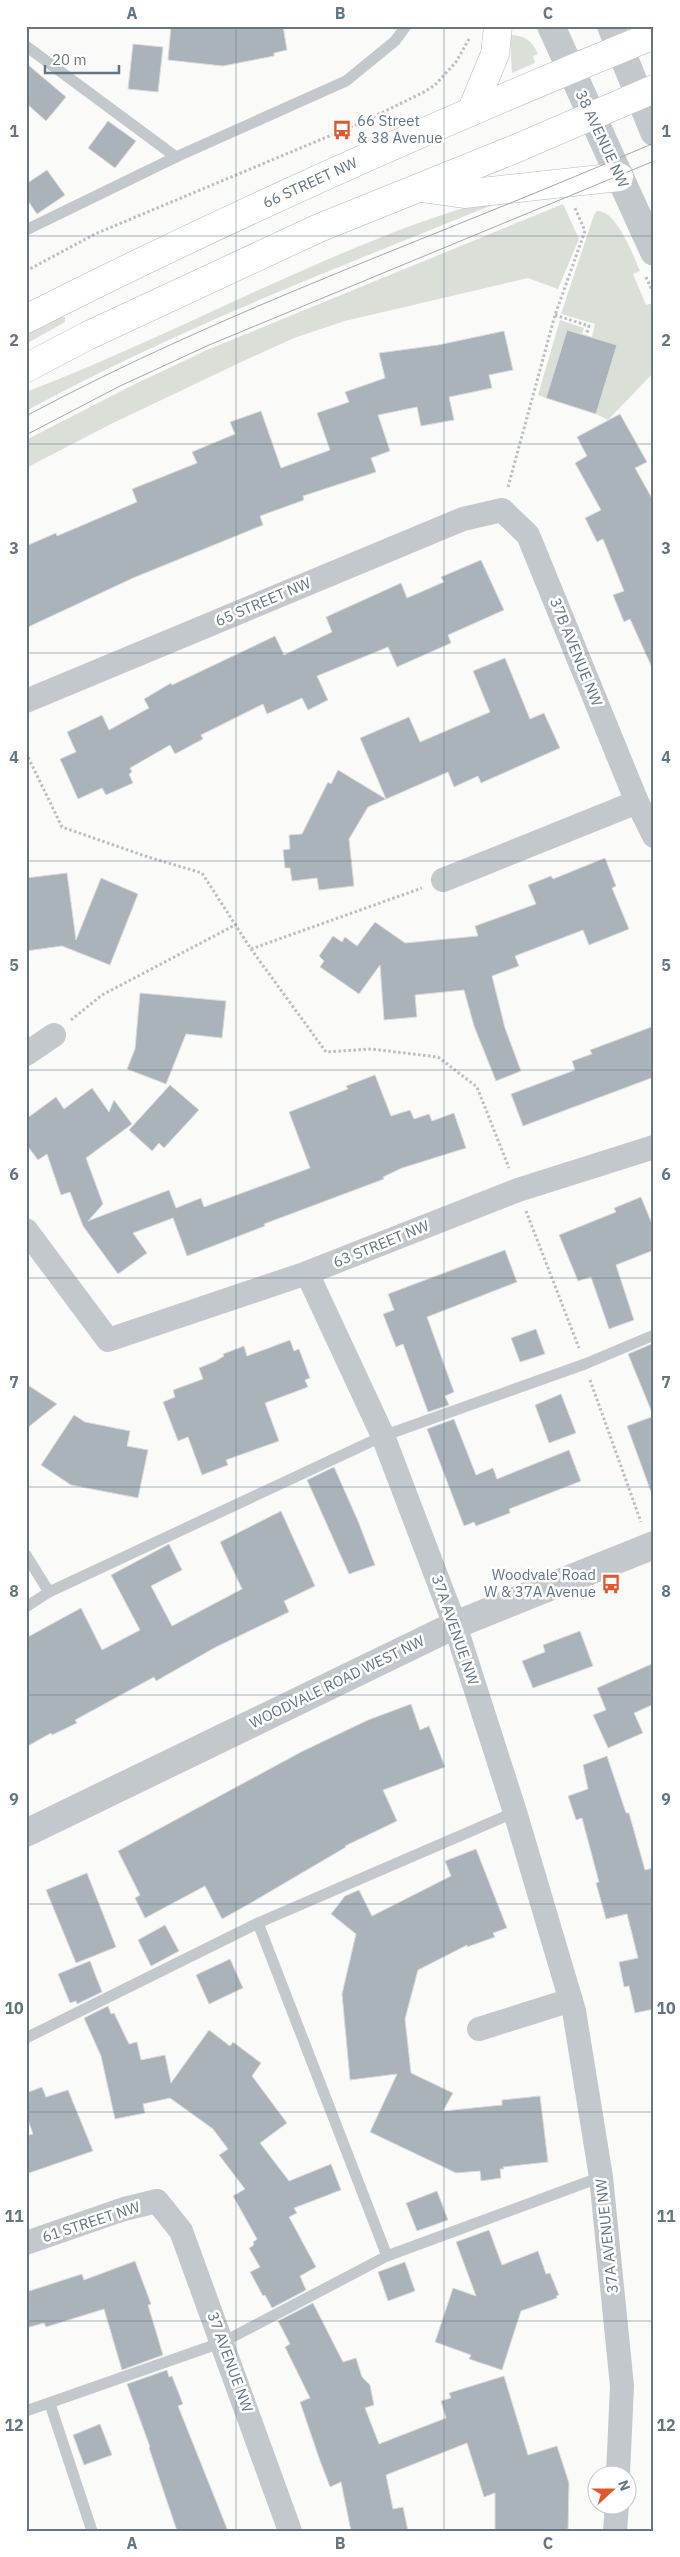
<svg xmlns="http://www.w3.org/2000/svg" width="680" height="2557" viewBox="0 0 680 2557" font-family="'IBM Plex Sans',sans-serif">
<rect width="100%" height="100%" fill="#fafaf8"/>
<!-- grass -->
<g fill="#dadfd7">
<path d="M 510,35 C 525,35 532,41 538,54 L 533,56 L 535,63 L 512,73 Z"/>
<path d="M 498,199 L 507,199 C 345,265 180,327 26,411 L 26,392 C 128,353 224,304 324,261 C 383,236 435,214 498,199 Z"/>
<path d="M 563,204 L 579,239 L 558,289 L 528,278 L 345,321 L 294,338 L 237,364 L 113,423 L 26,468 L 26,440 L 131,386 L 207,350 Z"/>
<path d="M 597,211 C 617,210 633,256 640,271 L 633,274 L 646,305 L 653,303 L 654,306 L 654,372 L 608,420 L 596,414 L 617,345 L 592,337 L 595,324 L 561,314 L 594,215 Z"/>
<path d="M 62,317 L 65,317 L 65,322 L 26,344 L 26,335 Z"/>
<path d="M 560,320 L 584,328 L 582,334 L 567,330 L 546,398 L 538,395 Z"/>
</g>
<!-- building -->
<g fill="#aab3b9" stroke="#dcdcda">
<path d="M 171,26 L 283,26 L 287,50 L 274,53 L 274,56 L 223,66 L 168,60 Z"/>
<path d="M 133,44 L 163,47 L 158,92 L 128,89 Z"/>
<path d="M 26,63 L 66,97 L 46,121 L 26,103 Z"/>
<path d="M 108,121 L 136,141 L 115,168 L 88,148 Z"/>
<path d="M 47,170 L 65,195 L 37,214 L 26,198 L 26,184 Z"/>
<path d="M 567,330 L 617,345 L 596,414 L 546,398 Z"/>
<path d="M 504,331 L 513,370 L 489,375 L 492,388 L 449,397 L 454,420 L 421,426 L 417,407 L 378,415 L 390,451 L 371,458 L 376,472 L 303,496 L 304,500 L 260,516 L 263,525 L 133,578 L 26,628 L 26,546 L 56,533 L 57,536 L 137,502 L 132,489 L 197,463 L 192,452 L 235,434 L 230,422 L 261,411 L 281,468 L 330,450 L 317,413 L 349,402 L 345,392 L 385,378 L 379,353 L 438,345 Z"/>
<path d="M 620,414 L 647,462 L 635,468 L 654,502 L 654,672 L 630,619 L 624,622 L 613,595 L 624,591 L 603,539 L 597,542 L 585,518 L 601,510 L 575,463 L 587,456 L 577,437 Z"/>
<path d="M 481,560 L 504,610 L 448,635 L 451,643 L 397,667 L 388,647 L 317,676 L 328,700 L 308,710 L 302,698 L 267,714 L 263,704 L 201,735 L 203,739 L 175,754 L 170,745 L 130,768 L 132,772 L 129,774 L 133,783 L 106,795 L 102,788 L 78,799 L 60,759 L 76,752 L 67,732 L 102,715 L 109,730 L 149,708 L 144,699 L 171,683 L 172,685 L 275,636 L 284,655 L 332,632 L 326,617 L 401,583 L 407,598 L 444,582 L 441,577 Z"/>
<path d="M 505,658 L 530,719 L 544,713 L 560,748 L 481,783 L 478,776 L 454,787 L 448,772 L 368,807 L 349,839 L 354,886 L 319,890 L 317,878 L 292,881 L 290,868 L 285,868 L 283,850 L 290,849 L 289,835 L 302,834 L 328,782 L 331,784 L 338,770 L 386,799 L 360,738 L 409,717 L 420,742 L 490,712 L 473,671 Z"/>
<path d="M 605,858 L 616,886 L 612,888 L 629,929 L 589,945 L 583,930 L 515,956 L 519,966 L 492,976 L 505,1028 L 521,1071 L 496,1081 L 474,1026 L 464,990 L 415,995 L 417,1017 L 384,1020 L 380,965 L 359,994 L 320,967 L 324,961 L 319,956 L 333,936 L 342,942 L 345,937 L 357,946 L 375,922 L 405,943 L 478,936 L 475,926 L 536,904 L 528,885 L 551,876 L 553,879 Z"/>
<path d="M 67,873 L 76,940 L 101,878 L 138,894 L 110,965 L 62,946 L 26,951 L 26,878 Z"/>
<path d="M 140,993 L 226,1001 L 222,1038 L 186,1034 L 166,1084 L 127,1069 L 135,1049 Z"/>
<path d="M 654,1026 L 654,1077 L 523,1126 L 511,1094 L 575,1070 L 572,1061 L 592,1054 L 590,1050 Z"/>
<path d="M 375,1075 L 391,1116 L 410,1110 L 414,1119 L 429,1114 L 432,1121 L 454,1113 L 466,1148 L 402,1168 L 383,1177 L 384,1179 L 264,1224 L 265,1226 L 187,1256 L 173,1218 L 133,1233 L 147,1253 L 118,1274 L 83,1226 L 70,1192 L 61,1195 L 47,1154 L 38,1160 L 26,1144 L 26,1119 L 56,1097 L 64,1109 L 92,1088 L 109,1112 L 114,1100 L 132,1124 L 86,1158 L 103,1204 L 88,1221 L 169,1190 L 176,1208 L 201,1198 L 204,1207 L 310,1168 L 289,1112 L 348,1089 L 346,1086 Z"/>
<path d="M 170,1085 L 199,1110 L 164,1148 L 159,1143 L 152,1151 L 129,1130 Z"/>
<path d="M 641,1197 L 654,1229 L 654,1250 L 616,1265 L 634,1320 L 609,1329 L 591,1277 L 578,1281 L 559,1235 L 616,1212 L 614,1208 Z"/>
<path d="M 505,1250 L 517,1282 L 427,1317 L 454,1392 L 445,1396 L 449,1405 L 428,1412 L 403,1344 L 396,1347 L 383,1314 L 394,1310 L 388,1294 Z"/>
<path d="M 536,1329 L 545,1354 L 520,1362 L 511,1338 Z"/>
<path d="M 290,1340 L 294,1351 L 299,1349 L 310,1378 L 305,1380 L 308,1387 L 265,1403 L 279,1441 L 226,1460 L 228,1465 L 202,1475 L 188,1437 L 178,1441 L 163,1402 L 175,1397 L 173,1390 L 203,1379 L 199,1368 L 216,1361 L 224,1356 L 223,1354 L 244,1346 L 247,1356 Z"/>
<path d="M 654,1343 L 654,1415 L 653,1415 L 628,1354 Z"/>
<path d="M 26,1384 L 57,1404 L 26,1429 Z"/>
<path d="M 561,1394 L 576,1433 L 549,1443 L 535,1405 Z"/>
<path d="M 74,1415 L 85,1422 L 130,1431 L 127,1446 L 148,1450 L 138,1498 L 71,1485 L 41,1465 Z"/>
<path d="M 654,1416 L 654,1492 L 651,1492 L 627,1426 Z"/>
<path d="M 454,1419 L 476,1475 L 493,1468 L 497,1479 L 569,1450 L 581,1481 L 509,1509 L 510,1513 L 476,1526 L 474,1522 L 464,1526 L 427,1429 Z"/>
<path d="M 334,1467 L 358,1521 L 375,1565 L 349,1574 L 307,1480 Z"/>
<path d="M 281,1511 L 315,1586 L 284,1601 L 289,1612 L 216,1647 L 156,1681 L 154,1677 L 75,1720 L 77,1723 L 52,1735 L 51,1733 L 26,1747 L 26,1638 L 81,1608 L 102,1650 L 140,1630 L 111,1575 L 169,1544 L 182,1570 L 151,1586 L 172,1626 L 242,1589 L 220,1542 Z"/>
<path d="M 580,1631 L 593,1666 L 533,1688 L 522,1661 L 545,1652 L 543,1645 Z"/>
<path d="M 654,1663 L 654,1704 L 634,1713 L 643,1733 L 608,1748 L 593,1715 L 606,1710 L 597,1688 Z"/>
<path d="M 411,1704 L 420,1730 L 429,1726 L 445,1767 L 383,1790 L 397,1821 L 345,1846 L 346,1847 L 249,1904 L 222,1919 L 205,1886 L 145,1918 L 135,1898 L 140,1895 L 118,1851 L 301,1752 L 368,1720 Z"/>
<path d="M 607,1756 L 626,1813 L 629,1813 L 645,1870 L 654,1868 L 654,2009 L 635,2013 L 629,1986 L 624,1987 L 619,1962 L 638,1958 L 627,1914 L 606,1919 L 596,1883 L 599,1882 L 582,1818 L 576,1820 L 568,1796 L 588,1789 L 583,1765 Z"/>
<path d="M 476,1849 L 507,1928 L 493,1933 L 495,1937 L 467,1947 L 467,1945 L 418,1970 L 405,2019 L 411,2073 L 453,2093 L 443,2111 L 502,2105 L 502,2100 L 540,2096 L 548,2162 L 503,2167 L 504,2169 L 500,2169 L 501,2178 L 481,2181 L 480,2171 L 456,2173 L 370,2132 L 397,2074 L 350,2080 L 342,1994 L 356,1934 L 331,1914 L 345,1896 L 359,1890 L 372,1916 L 451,1876 L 445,1861 Z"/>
<path d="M 87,1873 L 116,1947 L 76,1963 L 46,1890 Z"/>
<path d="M 165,1925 L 179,1951 L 151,1966 L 138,1940 Z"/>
<path d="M 230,1959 L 243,1988 L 209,2004 L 196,1975 Z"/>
<path d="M 90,1961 L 102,1992 L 77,2004 L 76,2001 L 70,2003 L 58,1974 Z"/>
<path d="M 108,2006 L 111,2014 L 114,2013 L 129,2044 L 137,2042 L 141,2060 L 165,2055 L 171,2083 L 209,2030 L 230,2046 L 233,2042 L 261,2063 L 252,2076 L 287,2123 L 260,2143 L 289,2181 L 331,2164 L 341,2190 L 294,2208 L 297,2213 L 289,2217 L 316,2267 L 300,2276 L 306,2290 L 272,2308 L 265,2295 L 263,2296 L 250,2272 L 260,2267 L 249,2248 L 254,2245 L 253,2242 L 257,2239 L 233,2196 L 245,2189 L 219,2155 L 228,2149 L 213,2129 L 170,2098 L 143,2104 L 145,2113 L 115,2119 L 101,2056 L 84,2018 Z"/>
<path d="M 42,2087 L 46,2097 L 68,2090 L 93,2151 L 26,2174 L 26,2136 L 33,2134 L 26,2114 L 26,2093 Z"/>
<path d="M 437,2191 L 448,2220 L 417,2231 L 406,2203 Z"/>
<path d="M 489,2230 L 502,2265 L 538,2251 L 546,2274 L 550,2273 L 559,2295 L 556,2296 L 557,2298 L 521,2311 L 502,2370 L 469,2359 L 471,2355 L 435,2342 L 453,2288 L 476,2296 L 456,2242 Z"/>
<path d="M 135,2261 L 151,2304 L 148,2305 L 163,2355 L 122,2370 L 104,2309 L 46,2327 L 44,2323 L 26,2328 L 26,2292 L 82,2274 L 84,2280 Z"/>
<path d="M 405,2262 L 415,2291 L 388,2301 L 378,2272 Z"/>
<path d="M 313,2303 L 343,2362 L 356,2358 L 362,2377 L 370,2385 L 374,2405 L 365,2408 L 379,2444 L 446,2418 L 441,2401 L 451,2398 L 449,2393 L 504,2376 L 528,2455 L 557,2446 L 569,2483 L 568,2531 L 495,2531 L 495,2493 L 484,2497 L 467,2443 L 386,2475 L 393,2509 L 403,2507 L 408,2531 L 351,2531 L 341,2482 L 330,2487 L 319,2458 L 300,2402 L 310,2398 L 285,2347 L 290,2344 L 278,2321 Z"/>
<path d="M 167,2370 L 169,2377 L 172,2376 L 183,2404 L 178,2406 L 228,2531 L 177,2531 L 149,2448 L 150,2447 L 127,2384 Z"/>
<path d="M 100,2424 L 112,2455 L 84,2465 L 73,2435 Z"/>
</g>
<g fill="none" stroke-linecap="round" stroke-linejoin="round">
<defs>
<g id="secondary">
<path d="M 471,112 L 495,54 L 498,26"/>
<path d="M 421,188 L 464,194 L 619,177"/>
<path id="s1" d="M 26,319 C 231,215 441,122 654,35"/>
<path d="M 26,368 L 87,336 L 319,228 L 515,149 L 654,89"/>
</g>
</defs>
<!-- secondary casing -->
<use href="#secondary" stroke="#b3babf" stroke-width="29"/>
<!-- path -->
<g stroke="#bbbfc2" stroke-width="3" stroke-dasharray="2.5 2.5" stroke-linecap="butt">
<path d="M 26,271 L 95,234 L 365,121 L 424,92 L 435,85 L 456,62 L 469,39"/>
<path d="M 646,277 L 654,295"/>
<path d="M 555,315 L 589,326 L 586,335"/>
<path d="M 508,487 L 555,315 L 585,231 L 575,208"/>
<path d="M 26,753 L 62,827 L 148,857 L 202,873 L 251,949 L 326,1052 L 371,1049 L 438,1057 L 477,1087 L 509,1168"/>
<path d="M 251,949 L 422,888"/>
<path d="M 71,1020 L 102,995 L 237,924"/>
<path d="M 526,1211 L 579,1348"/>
<path d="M 590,1380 L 641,1522"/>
</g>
<!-- service -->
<g stroke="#c3c8cc" stroke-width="11">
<path d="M 26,46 L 176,157"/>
<path d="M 26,230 L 176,157 L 346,81 L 395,41 L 406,26"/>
<path d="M 26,1555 L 49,1592"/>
<path d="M 26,1607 L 49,1592 L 383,1436 L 585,1364 L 654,1335"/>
<path d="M 258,1923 L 387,2256"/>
<path d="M 26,2038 L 258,1923 L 515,1812"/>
<path d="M 50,2404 L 92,2531"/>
<path d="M 26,2411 L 223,2342 L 387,2256 L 601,2177"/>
</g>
<!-- minor -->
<g stroke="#c3c8cc" stroke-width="24">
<path d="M 26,701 L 463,519 L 502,510 L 528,535 L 637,802 L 654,836"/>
<path d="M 443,880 L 637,802"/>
<path d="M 26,1054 L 54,1035"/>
<path d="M 26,1230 L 108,1340 L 307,1273 L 518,1190 L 654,1147"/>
<path d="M 307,1273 L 383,1436 L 455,1625 L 515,1812 L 574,2011 L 601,2177 L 622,2386 L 618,2474"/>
<path d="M 479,2029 L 571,2000"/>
<path d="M 26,2243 L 124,2209 L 157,2201 L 181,2231 L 290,2531"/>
<path d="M 615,2531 L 617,2504"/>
</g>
<!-- tertiary -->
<g stroke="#c3c8cc" stroke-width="28">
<path d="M 551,26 L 654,252"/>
<path d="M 611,26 L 654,132"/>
<path d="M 26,1833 L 455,1625 L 654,1545"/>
</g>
<!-- secondary -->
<use href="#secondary" stroke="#fff" stroke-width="28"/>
<!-- tram -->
<g stroke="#a2aab0" stroke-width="1">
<path d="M 26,416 C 227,308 445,234 654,143"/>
<path d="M 26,435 L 120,386 L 209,345 L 654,161"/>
</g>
</g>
<!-- grid -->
<path fill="none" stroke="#657683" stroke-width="1" stroke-opacity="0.55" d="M 236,26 L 236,2531M 444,26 L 444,2531M 26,236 L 654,236M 26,444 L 654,444M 26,653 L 654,653M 26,861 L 654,861M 26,1070 L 654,1070M 26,1278 L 654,1278M 26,1487 L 654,1487M 26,1695 L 654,1695M 26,1904 L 654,1904M 26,2112 L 654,2112M 26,2321 L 654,2321"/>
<!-- icons -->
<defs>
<symbol id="bus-bare" viewBox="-9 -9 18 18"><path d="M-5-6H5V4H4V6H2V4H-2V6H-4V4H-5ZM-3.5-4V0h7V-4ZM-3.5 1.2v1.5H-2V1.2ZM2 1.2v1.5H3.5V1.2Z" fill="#e4572e" stroke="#fff" stroke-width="2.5" paint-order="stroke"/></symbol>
</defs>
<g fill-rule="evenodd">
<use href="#bus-bare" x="328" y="116" width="28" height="28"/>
<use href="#bus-bare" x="597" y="1570" width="28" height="28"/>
</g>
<g text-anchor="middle" stroke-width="5" stroke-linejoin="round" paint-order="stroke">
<!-- poi labels -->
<g font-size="15" fill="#657683" stroke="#fff" text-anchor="start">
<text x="357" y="126">66 Street<tspan x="357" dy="17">&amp; 38 Avenue</tspan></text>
<text x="596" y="1580" text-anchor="end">Woodvale Road<tspan x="596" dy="17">W &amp; 37A Avenue</tspan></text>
</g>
<!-- street labels -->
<g font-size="15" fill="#657683" stroke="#fff">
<text transform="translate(602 139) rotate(65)" y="5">38 AVENUE NW</text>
<text dy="5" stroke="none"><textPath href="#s1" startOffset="315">66 STREET NW</textPath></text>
<text transform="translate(263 602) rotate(-23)" y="5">65 STREET NW</text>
<text transform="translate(576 652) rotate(68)" y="5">37B AVENUE NW</text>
<text transform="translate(381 1244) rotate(-22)" y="5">63 STREET NW</text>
<text transform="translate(455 1630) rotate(71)" y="5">37A AVENUE NW</text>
<text transform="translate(337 1682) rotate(-26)" y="5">WOODVALE ROAD WEST NW</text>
<text transform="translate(91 2222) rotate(-18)" y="5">61 STREET NW</text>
<text transform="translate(607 2236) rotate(-96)" y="5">37A AVENUE NW</text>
<text transform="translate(230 2362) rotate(70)" y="5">37 AVENUE NW</text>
</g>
</g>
<!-- border -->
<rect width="680" height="2557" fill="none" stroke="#ffffff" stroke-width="55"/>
<!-- north arrow -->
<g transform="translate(612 2490) rotate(69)"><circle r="24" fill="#ffffff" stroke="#c1c8cd"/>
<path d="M0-4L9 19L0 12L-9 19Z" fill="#e4572e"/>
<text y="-8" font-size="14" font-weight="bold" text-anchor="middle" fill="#657683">N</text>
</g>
<!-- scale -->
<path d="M45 65v8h74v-8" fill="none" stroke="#657683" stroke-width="2.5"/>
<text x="52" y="65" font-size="15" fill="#657683" stroke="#ffffff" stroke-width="4" paint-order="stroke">20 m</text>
<rect x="28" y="28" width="624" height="2502" fill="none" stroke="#657683" stroke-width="2"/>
<g font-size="16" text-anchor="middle" font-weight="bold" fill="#657683">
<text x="132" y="19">A</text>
<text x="340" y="19">B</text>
<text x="548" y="19">C</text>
<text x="14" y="137">1</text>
<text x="666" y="137">1</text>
<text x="14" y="346">2</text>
<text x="666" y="346">2</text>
<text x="14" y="554">3</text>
<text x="666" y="554">3</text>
<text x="14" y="763">4</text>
<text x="666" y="763">4</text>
<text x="14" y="971">5</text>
<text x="666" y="971">5</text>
<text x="14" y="1180">6</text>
<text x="666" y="1180">6</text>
<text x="14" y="1388">7</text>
<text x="666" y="1388">7</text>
<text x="14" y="1597">8</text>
<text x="666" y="1597">8</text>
<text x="14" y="1805">9</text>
<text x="666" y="1805">9</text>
<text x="14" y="2014">10</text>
<text x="666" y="2014">10</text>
<text x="14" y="2222">11</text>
<text x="666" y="2222">11</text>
<text x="14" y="2431">12</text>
<text x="666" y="2431">12</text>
<text x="132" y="2549">A</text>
<text x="340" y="2549">B</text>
<text x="548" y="2549">C</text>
</g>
</svg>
